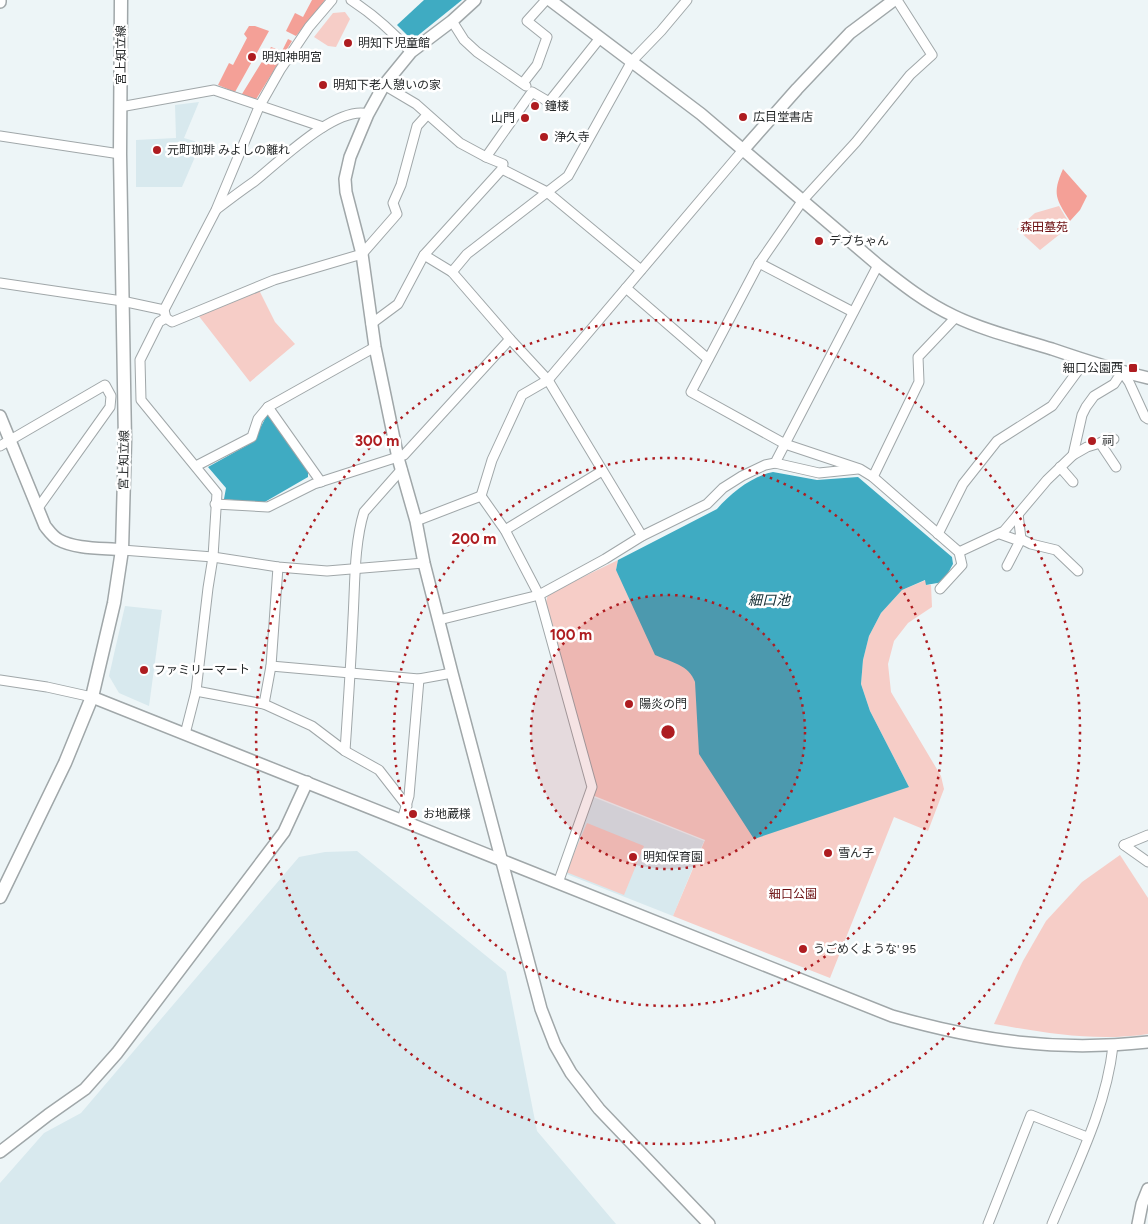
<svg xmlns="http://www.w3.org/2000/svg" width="1148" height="1224" viewBox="0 0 1148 1224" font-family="Figtree,'Noto Sans JP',sans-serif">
<rect width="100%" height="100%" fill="#edf5f7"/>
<!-- built -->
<g fill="#d8e9ee">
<path d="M 199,102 L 184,138 L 201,143 L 182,187 L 136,187 L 136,140 L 176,138 L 175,105 Z"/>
<path d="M 125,606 L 162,610 L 149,706 L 119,693 L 109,676 Z"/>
<path d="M 593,797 L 704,841 L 673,916 L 564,873 Z"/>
<path d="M 357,851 L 506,972 L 537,1131 L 616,1224 L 0,1224 L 0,1183 L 44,1133 L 81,1113 L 299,857 L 325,852 Z"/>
</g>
<!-- green -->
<g fill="#f6cdc7">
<path d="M 345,12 L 350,19 L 336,47 L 328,46 L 314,37 L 333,13 Z"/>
<path d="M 1059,206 L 1068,221 L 1060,234 L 1040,250 L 1017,229 L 1035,213 Z"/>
<path d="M 259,290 L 275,322 L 295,344 L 250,382 L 198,315 Z"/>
<path d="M 618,560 L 616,570 L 684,667 L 691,673 L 695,682 L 909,787 L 870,711 L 861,684 L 863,660 L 869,636 L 881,613 L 902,590 L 926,580 L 926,585 L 931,585 L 932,607 L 908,623 L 894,641 L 888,664 L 891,692 L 941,776 L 944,789 L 928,831 L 894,817 L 830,978 L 673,916 L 705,840 L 592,795 L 595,787 L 546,602 L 548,594 Z"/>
<path d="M 587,823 L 644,846 L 624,895 L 566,872 Z"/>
<path d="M 1120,855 L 1148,898 L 1148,1034 C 1096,1042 1045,1033 994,1024 L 1023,961 L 1046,921 L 1082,882 Z"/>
</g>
<!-- forest -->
<g fill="#f4a097">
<path d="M 312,0 L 325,0 L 296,36 L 286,31 L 295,13 L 303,17 Z"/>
<path d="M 249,26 L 255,26 L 269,31 L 235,92 L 218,85 L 229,63 L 233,65 L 247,38 L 244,34 Z"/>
<path d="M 288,39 L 292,41 L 255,101 L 242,94 L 271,47 L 282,51 Z"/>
<path d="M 1063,169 L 1087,196 L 1080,210 L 1070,221 C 1056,199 1052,194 1063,169 Z"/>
</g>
<!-- water -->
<g fill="#3fabc2">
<path d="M 424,0 L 462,0 L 416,37 L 407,35 L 397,25 Z"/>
<path d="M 268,413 L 308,472 L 308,477 L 263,503 L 224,499 L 226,488 L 208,467 L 253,442 Z"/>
<path d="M 773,472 L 817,480 L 858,477 L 952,557 L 953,564 L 943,582 L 926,585 L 925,580 L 902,590 L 881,613 L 869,636 L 863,660 L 861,684 L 870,711 L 909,787 L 754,839 L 699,754 L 695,682 C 689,665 671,662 655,655 L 616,570 L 618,560 L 717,509 C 731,493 752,476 773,472 Z"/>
</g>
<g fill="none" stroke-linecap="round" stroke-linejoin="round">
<defs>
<g id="minor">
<path d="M 332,0 L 309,27 L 280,70 L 259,107 L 216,210 L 164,310 L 166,318 L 172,322 L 274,280 L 362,254 L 397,214 L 393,203 L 401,185 L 417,126 L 427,115"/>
<path d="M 351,0 C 374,15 393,32 411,52"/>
<path d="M 897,0 L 932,55 L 910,75 L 856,142 L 803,200 L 758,265 L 691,392 L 785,444 L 860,469 L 873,477 L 959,552 L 962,565 L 940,589"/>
<path d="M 452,21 L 464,40 L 477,52 L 526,86"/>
<path d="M 523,83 L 537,65 L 547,37 L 527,21 L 546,0"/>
<path d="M 120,107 L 214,90 L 323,127"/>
<path d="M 0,136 L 120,154"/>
<path d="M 486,157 L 532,92 L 549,102 L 600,38"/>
<path d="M 502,169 L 547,192 L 641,270"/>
<path d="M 217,209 C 230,199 242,190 255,181 C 279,162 336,105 368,114"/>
<path d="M 424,255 L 452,272 L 510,339 L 548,380 L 642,536"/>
<path d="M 759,263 L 853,312"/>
<path d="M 452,272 L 467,254 L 568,176 L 632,61 L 661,31 L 687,0"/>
<path d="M 0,283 L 122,301 L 164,310"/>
<path d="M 626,288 L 708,359"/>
<path d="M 166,318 L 159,322 L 140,360 L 141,400 L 217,493 L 213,557 L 208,588 L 196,691 L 185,734"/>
<path d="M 371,324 L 398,304 L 424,255 L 502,169 L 503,164 L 486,157 L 460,143 L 416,104 L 384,85"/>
<path d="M 268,407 L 321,482"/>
<path d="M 1100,443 L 1110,438 L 1114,439"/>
<path d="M 0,446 L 105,385 L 111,396 L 110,407 L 38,508"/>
<path d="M 1073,455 L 1082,415 L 1086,407 L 1094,396 L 1114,384 L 1122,372 L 1129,382 L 1145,417 L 1148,419"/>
<path d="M 775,463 L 819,473 L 858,469"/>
<path d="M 196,466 L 252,437 L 258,419 L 268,407 L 375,347"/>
<path d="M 1060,467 L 1073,482"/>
<path d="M 873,477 L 919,382 L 918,357 L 956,317"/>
<path d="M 481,496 L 492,460 L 522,395 L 548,380 L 743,150"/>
<path d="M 481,496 L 505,530 L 539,595 L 592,787 L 558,883"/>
<path d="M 215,504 L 268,507 L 314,484 L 404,455 L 510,339"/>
<path d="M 416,521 L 481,496"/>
<path d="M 505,530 L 602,471"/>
<path d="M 938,534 L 963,484 L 997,441 L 1052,406 L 1085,361"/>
<path d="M 1000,534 L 1014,539 L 1021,539 L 1031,544 L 1056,550 L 1078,571"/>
<path d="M 122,550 L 213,557 L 278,567 L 327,571 L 424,563"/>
<path d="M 959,552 L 1004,531 L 1047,480 L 1073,455 L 1087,447 L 1100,443 L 1116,467"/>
<path d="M 1007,566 L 1021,539 L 1018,514"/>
<path d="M 278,567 L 271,666 L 419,679 L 452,673"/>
<path d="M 439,620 L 539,595 L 605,559 L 642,536 L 707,504 L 723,488 L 742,476 L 765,465 L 775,463 L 878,265"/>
<path d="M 0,680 L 47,687 L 92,697"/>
<path d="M 196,691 L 264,704 L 312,726 L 345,751 L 379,770 L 407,806"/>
<path d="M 264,704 L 271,666"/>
<path d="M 345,751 C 348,707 351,663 353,618 C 355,585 354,544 364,512 L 402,469"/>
<path d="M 402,820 L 409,796 L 419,679"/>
<path d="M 1124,845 L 1148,862"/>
<path d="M 1124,845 L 1148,835"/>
<path d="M 988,1224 L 1031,1115 L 1087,1137"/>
<path d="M 1052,1224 C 1076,1166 1106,1109 1113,1046"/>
</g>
<g id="tertiary">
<path d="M 475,0 L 452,21 L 411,52 L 384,85 L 368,114 L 350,157 L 345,179 L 346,192 L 362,254 L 375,347 L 398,458 L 416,521 L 424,563 L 452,673 L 541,1009 L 555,1045 L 571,1073 L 599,1109 L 709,1224"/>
<path d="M 550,0 L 701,114 L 878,265 C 902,284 926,303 954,316 C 985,331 1020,339 1052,349 C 1084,360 1115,370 1148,378"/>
<path d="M 0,2 L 0,0"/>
<path d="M 743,150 L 797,89 L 850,33 L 894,0"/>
<path d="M 0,416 L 45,526 C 49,531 53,537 59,540 C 75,549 104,548 122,550"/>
<path d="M 92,697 L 892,1016 C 980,1041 1057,1052 1148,1042"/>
<path d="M 0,1152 L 48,1115 L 85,1089 L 117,1053 L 284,832 L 307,782"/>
<path d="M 1138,1224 L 1142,1204 L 1148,1189"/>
</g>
<path id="secondary" d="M 0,897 L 65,763 L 92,697 L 114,603 L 122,550 L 125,441 L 120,154 L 121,0"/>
</defs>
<!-- minor casing -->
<use href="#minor" stroke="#a0a7a9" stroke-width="11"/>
<!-- tertiary casing -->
<use href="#tertiary" stroke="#a0a7a9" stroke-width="14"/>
<!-- secondary casing -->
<use href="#secondary" stroke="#a0a7a9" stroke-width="15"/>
<!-- minor -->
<use href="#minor" stroke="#fff" stroke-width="9"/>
<!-- tertiary -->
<use href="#tertiary" stroke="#fff" stroke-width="11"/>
<!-- secondary -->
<use href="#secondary" stroke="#fff" stroke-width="12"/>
</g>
<!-- distance rings -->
<circle cx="668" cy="732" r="137" fill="#ae1c20" fill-opacity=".12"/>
<g fill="none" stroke="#ae1c20" stroke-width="2.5" stroke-dasharray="2.5 5">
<circle cx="668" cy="732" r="137"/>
<circle cx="668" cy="732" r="274"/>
<circle cx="668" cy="732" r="412"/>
</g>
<!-- markers -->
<g fill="#ae1c20" stroke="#fff" stroke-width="2">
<circle cx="348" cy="43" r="5"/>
<circle cx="252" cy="57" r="5"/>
<circle cx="323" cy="85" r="5"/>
<circle cx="535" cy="106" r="5"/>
<circle cx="743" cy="117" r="5"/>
<circle cx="525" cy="118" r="5"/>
<circle cx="544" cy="137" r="5"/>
<circle cx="157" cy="150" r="5"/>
<circle cx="819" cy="241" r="5"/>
<rect x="1128" y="363" width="10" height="10" rx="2.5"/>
<circle cx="1092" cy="441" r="5"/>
<circle cx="144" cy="670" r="5"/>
<circle cx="629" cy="704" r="5"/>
<circle cx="413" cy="814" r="5"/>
<circle cx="828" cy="853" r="5"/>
<circle cx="633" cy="857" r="5"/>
<circle cx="803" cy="949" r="5"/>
</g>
<g text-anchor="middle" stroke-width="5" stroke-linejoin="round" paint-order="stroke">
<!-- poi labels -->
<g font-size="12" fill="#272a2b" stroke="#fff" text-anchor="start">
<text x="358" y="47">明知下児童館</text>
<text x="262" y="61">明知神明宮</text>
<text x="333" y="89">明知下老人憩いの家</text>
<text x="545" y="110">鐘楼</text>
<text x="753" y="121">広目堂書店</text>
<text x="515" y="122" text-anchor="end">山門</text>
<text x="554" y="141">浄久寺</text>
<text x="167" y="154">元町珈琲 みよしの離れ</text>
<text x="829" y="245">デブちゃん</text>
<text x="1123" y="372" text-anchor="end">細口公園西</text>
<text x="1102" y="445">祠</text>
<text x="154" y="674">ファミリーマート</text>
<text x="639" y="708">陽炎の門</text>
<text x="423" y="818">お地蔵様</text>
<text x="838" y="857">雪ん子</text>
<text x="643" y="861">明知保育園</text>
<text x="813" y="953">うごめくような' 95</text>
</g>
<!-- street labels -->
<g font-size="12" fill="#272a2b" stroke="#fff">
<text transform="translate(121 55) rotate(-90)" y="4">宮上知立線</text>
<text transform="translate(124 460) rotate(-89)" y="4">宮上知立線</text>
</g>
<!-- park labels -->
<g font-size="12" fill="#6b0e10" stroke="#fff">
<text x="1044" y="231">森田墓苑</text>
<text x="793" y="898">細口公園</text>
</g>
<!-- water labels -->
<g font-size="14" font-style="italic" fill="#152d33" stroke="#fff">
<text x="769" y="605">細口池</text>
</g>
</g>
<circle cx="668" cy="732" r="8" fill="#ae1c20" stroke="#fff" stroke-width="2.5"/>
<g font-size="15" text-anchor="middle" font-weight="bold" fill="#ae1c20" stroke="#fff" stroke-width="5" stroke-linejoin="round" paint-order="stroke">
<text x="377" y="446">300 m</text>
<text x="474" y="544">200 m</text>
<text x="571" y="640">100 m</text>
</g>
</svg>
